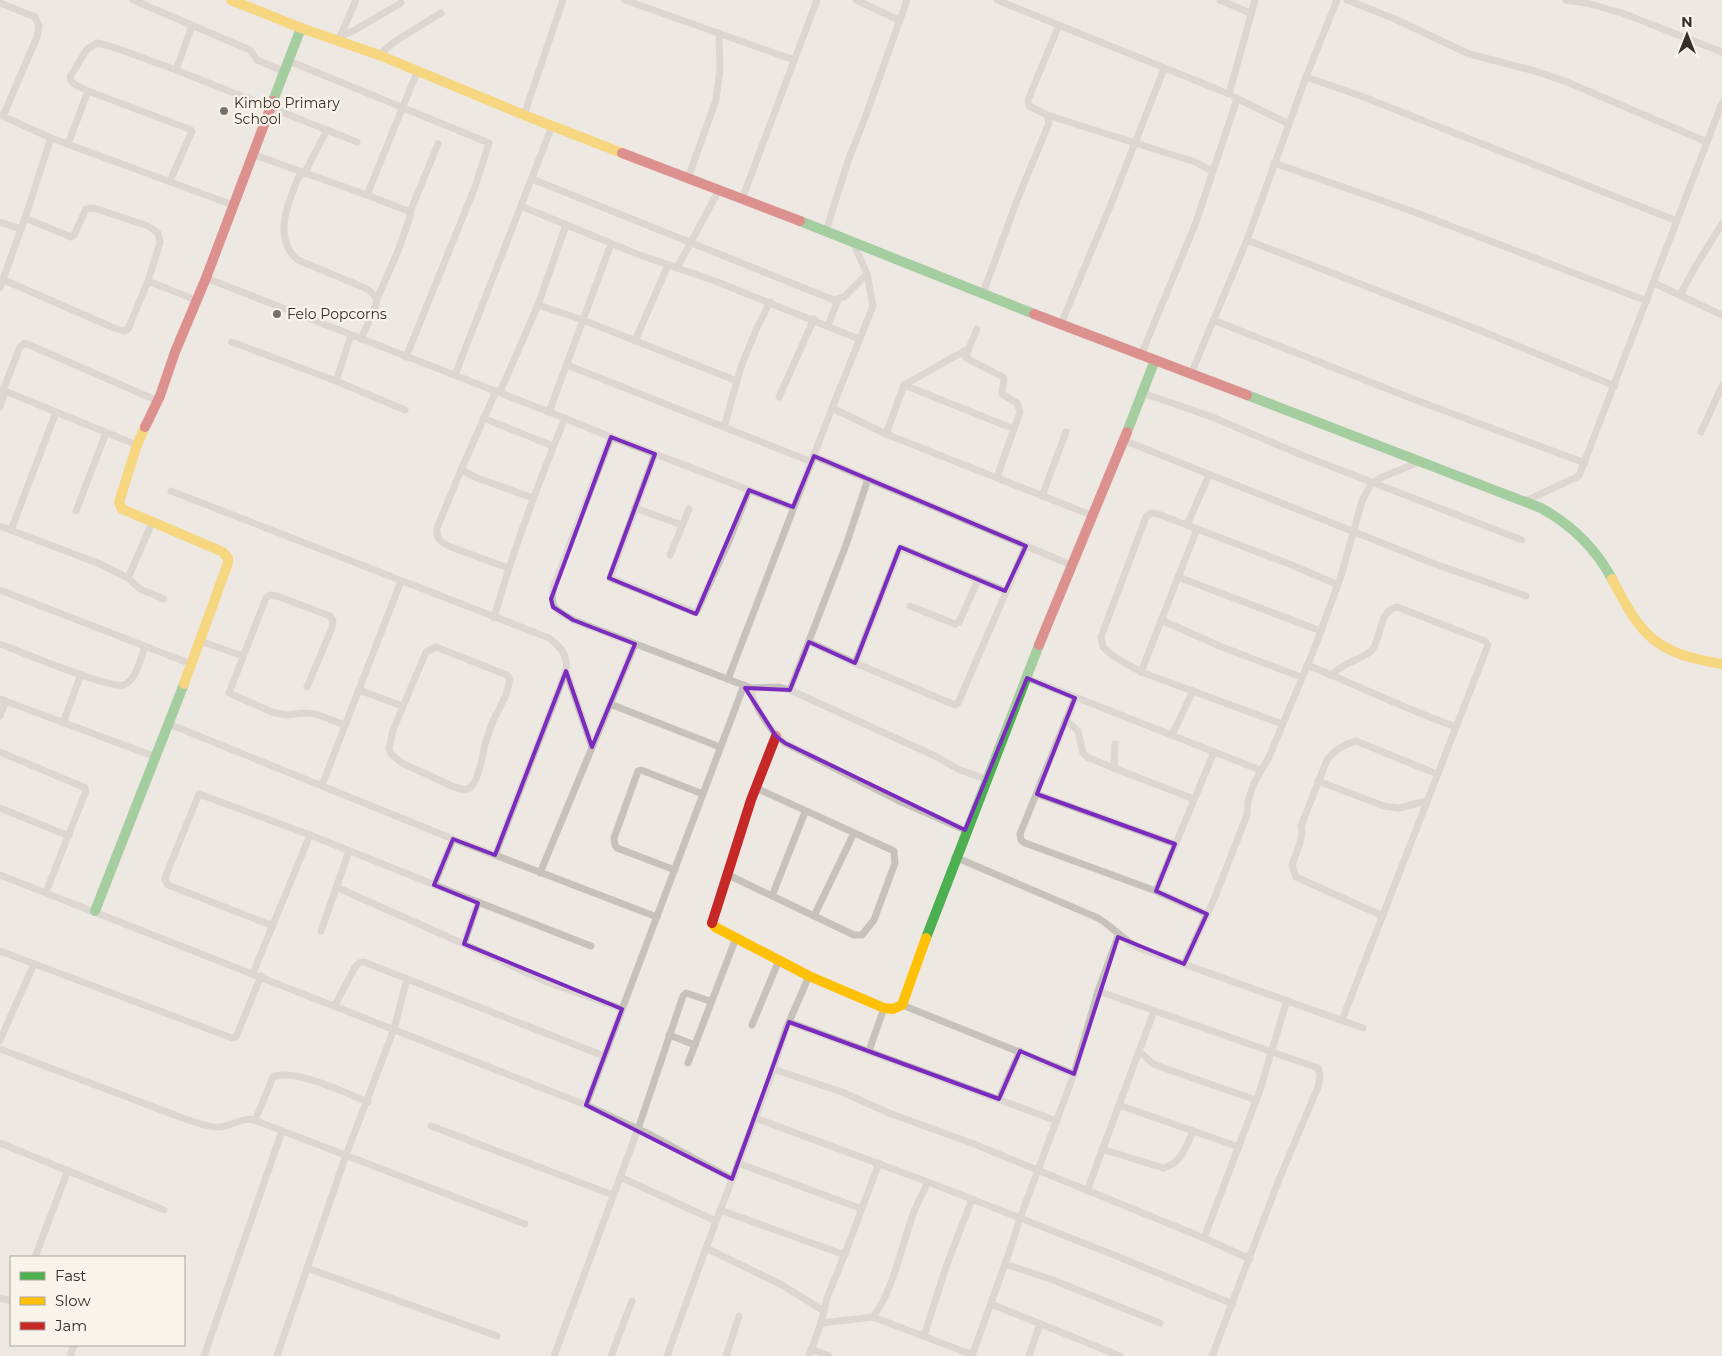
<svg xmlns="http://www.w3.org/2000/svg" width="1722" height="1356" viewBox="0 0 1722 1356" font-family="Montserrat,sans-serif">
<rect width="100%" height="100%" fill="#eee8e2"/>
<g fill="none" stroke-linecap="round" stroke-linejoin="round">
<!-- street -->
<g stroke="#c7c1bb" stroke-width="7">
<path d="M 133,0 L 250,50 L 257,60 L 285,72"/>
<path d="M 625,0 L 794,60"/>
<path d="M 856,0 L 899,20"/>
<path d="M 997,0 L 1229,94 L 1255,0"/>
<path d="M 1220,0 L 1250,13"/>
<path d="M 1347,0 L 1395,19 L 1469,54 L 1535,71 L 1567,82 L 1707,142"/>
<path d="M 1566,0 L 1586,3 L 1622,13 L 1722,52"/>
<path d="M 0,3 L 35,17 L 39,26 L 37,37 L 3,116"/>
<path d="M 341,36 L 353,31 L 401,3"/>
<path d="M 339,39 L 356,0"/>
<path d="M 379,55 L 394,42 L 441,13"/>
<path d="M 289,61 L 489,143 L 475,187 L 406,357"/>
<path d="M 176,70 L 192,26"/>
<path d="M 1306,77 L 1361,96 L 1677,221"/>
<path d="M 88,91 L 189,129 L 192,131 L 170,181"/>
<path d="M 1234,97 L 1289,124"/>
<path d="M 0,115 L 51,138 L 233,205"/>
<path d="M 524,115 L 563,0"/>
<path d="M 1047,115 L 1195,162 L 1212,171"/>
<path d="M 68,144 L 88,91 C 81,86 71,86 70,77 L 87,49 L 97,43 L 113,47 L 176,70 L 357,142"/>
<path d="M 252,154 L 367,195"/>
<path d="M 1274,163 L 1409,210 L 1647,301"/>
<path d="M 301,172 C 289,199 271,238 298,260 L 365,288 L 370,291 L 377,299 L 376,305 L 361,339"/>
<path d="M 304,174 L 327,130"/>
<path d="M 688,178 L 716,100 L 720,68 L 719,33"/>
<path d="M 532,179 L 834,300 L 844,297 L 867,274"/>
<path d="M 742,199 L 817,0"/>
<path d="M 521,206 L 637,254 L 715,281 L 859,339"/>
<path d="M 410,212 L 438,144"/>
<path d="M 25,218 L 51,138"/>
<path d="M 0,222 L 21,229"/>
<path d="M 826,231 L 848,161 L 866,115 L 907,0"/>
<path d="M 1247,240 L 1484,332 L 1615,386"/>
<path d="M 611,244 L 583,320 L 737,381"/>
<path d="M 677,268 L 719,190"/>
<path d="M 206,278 L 549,412 L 611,437 L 793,507"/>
<path d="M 148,281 L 196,300"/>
<path d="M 1654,283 L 1722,315"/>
<path d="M 0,288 L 25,218 L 71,237 L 74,235 L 86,209 L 94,208 L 148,226 L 158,233 L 160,243 L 148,281 L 128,329 L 124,331 L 114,328 L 4,280"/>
<path d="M 983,293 L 1018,198 L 1049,123 L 1047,115 L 1029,106 L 1028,100 L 1059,25"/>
<path d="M 1680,295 L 1695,267 L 1722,224"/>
<path d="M 377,299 L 398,251 L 411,214 L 408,211 L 367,195 L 417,72"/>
<path d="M 1213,320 L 1413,399 L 1585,463"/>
<path d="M 1061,324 L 1111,204 L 1164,69"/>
<path d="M 828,325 L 838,300"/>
<path d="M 977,329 L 967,353 L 966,358 L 1003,377 L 1004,379 L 1002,394 L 1017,403 L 1020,412 L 997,477"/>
<path d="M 635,341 L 668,265"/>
<path d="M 232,342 L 336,381 L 405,410"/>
<path d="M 1141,355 L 1195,225 L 1237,99"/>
<path d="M 567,365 L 812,462"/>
<path d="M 1191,374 L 1247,240 L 1306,77 L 1337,0"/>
<path d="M 455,375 L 552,126"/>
<path d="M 336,381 L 351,335"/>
<path d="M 904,385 L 1014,429"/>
<path d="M 0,389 L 137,445"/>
<path d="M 3,390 L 20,347 L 25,343 L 158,401"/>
<path d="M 496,391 L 461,470 L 437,528 C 436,539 441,543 451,547 L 508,568"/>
<path d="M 500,392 L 538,305"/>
<path d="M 1143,393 L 1212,417 L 1304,456 L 1522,540"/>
<path d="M 779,397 L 814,319"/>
<path d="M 0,407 L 5,391"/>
<path d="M 832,408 L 886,434 L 1091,515"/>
<path d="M 549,412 L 583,320 L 538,305 L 566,225"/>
<path d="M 483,418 L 553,446"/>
<path d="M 724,427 L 741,367 L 756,330 L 770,302"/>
<path d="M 1701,432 L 1722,386"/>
<path d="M 886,434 L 904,385 L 968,349"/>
<path d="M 611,437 L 554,586 C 549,609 555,609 573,620 L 751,688 L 778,687 L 790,690 L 935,756 L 960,770 L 986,779"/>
<path d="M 1123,440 L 1435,564 L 1526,596"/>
<path d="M 655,454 L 610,578 L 694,612 L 697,611 L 729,541 L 749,490"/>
<path d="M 814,456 L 1071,565"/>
<path d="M 461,470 L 477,478 L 533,498"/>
<path d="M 171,491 L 549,638 C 561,647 568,655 566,671 L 495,855"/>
<path d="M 1042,496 L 1066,432"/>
<path d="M 1523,502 L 1579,476 L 1722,103"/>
<path d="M 635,508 L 682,525"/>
<path d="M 76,511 L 106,433"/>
<path d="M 1187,525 L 1209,475"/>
<path d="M 0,526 L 100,564 L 128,578 L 140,589 L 164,599"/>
<path d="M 11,530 L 56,412"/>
<path d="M 670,555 L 689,509"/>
<path d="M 1178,577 L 1321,631"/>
<path d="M 128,578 L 152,523"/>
<path d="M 0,590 L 191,664"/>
<path d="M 910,606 L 955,624 L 959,622 L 978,580"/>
<path d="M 494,618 C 513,549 538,484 565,418"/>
<path d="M 1161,620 L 1222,647 L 1301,677"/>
<path d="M 200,641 L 243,656"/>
<path d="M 809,642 L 855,663 L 899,551 L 901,548 L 1005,591"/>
<path d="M 0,644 C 18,651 110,689 123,685 C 136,682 141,657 145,646"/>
<path d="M 436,647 L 507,675 L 510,679 L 506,695 L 493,721 L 485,744 L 481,764 L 476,779 L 471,787 L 465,790 L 454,787 L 402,763 L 391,754 L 389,749 L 393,730 L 426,652 Z"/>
<path d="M 855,663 L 955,705 L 958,703 L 1026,546"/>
<path d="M 1307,665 C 1357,685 1405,709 1456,727"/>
<path d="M 566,671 L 592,747"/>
<path d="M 1141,672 L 1197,529"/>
<path d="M 1330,675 C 1337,670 1344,665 1351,662 C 1358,658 1366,656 1372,650 C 1382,637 1378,611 1397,607 L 1485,641 L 1488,645 L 1342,1020"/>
<path d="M 1027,678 L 1260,770"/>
<path d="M 728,679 L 832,408 L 873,306 L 867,274 L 853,242"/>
<path d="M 307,687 L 332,628 L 333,621 L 330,616 L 277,596 L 270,595 L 266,598 L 229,693 L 272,712 L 286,715 L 304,713 L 316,714 L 345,725"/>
<path d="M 751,688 C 752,705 772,733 785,743 L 897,800 L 965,830"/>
<path d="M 359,690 L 402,706"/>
<path d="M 790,690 L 846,545 L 868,479"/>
<path d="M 1075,698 L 1020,834 L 1021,840 L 1025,843 L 1156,891"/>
<path d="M 0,699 L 156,757"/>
<path d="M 610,704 L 720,747"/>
<path d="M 0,716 L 6,701"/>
<path d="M 1066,720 L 1078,731 L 1083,753 L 1087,757 L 1116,769"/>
<path d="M 63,723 L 81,674"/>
<path d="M 169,724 L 453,839 L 657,917"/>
<path d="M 1282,724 L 1141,672 L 1113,656 L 1103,647 L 1101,637 L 1146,517 L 1151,513 L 1158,514 L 1292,565 L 1338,585"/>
<path d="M 1172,735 L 1193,691"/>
<path d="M 1115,744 L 1114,763 L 1116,769 L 1194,799"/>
<path d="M 0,752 L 81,786 L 85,788 L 86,791 L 46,892"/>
<path d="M 1318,781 L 1384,806 L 1399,808 L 1426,801"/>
<path d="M 322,785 L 401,581"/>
<path d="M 1037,794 L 1175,844"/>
<path d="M 0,808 L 69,836"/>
<path d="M 955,857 L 1098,918 C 1113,927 1123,940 1139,948 L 1363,1028"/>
<path d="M 675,870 L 617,848 L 615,845 L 614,838 L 638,771 L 641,770 L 703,794"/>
<path d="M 540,873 L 635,644"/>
<path d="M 726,874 L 854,935 L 862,935 L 874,920 L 895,863 L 894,851 L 756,788"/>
<path d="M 0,875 L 586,1105 L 651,1135 L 732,1179"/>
<path d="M 434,885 L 453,839"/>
<path d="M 336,887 L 464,944"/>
<path d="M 772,896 L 805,812"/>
<path d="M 478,902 L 464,944 L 545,981 L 622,1009"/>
<path d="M 1207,914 L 1156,891 L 1214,752"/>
<path d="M 814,916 L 854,833"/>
<path d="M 1383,916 L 1296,877 L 1292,865 L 1300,843 L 1302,832 L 1301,826 L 1327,760 C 1335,750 1343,744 1356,741 L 1437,774"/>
<path d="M 273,926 L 168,885 L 165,880 L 166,875 L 199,794 L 310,835 L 470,899 L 591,946"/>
<path d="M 321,931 L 349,851"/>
<path d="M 0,951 L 232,1038 L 236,1037 L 261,976"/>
<path d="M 1184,964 L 1215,897 L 1247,815 L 1248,801 L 1254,783 L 1269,757 L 1315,647 L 1341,576 L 1362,501 L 1370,486 L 1380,478 L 1419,462"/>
<path d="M 253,973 L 310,835"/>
<path d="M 1098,991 L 1318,1068 L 1320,1075 L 1318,1087 L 1278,1182 L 1212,1356"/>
<path d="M 335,1005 L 355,967 L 359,963 L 364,962 L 604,1056"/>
<path d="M 902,1005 L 1074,1074"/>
<path d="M 789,1022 L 1057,1121"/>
<path d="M 752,1025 L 779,960"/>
<path d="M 669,1035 L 695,1045"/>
<path d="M 0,1040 L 34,964"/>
<path d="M 0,1049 L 188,1120 C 198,1123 210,1128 220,1127 C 236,1126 242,1114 259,1122"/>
<path d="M 869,1051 L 884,1008"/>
<path d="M 1139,1051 L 1152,1063 L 1161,1067 L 1256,1100"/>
<path d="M 688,1063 L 736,938"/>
<path d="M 773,1069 L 842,1092 L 889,1113 L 974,1144 L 1204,1238 L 1250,1259"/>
<path d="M 999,1099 L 1020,1051"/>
<path d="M 368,1102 C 346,1093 294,1068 273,1077 L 256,1118 L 259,1122 L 525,1224"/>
<path d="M 586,1105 L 744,685"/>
<path d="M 1119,1105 L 1239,1147"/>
<path d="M 755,1118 L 928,1182 L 1114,1255 L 1233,1304"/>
<path d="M 431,1126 L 613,1195"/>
<path d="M 0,1143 L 164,1210"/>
<path d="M 1102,1149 L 1163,1168 C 1181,1164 1186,1147 1193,1131"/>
<path d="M 738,1163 L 862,1209"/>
<path d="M 620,1177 L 716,1221"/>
<path d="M 1087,1191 L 1154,1011"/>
<path d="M 720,1210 L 845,1255"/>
<path d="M 1204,1238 L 1260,1090 L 1287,1000"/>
<path d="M 706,1248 L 782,1285 L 824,1311"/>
<path d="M 35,1257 L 68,1170"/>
<path d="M 1005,1264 L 1053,1280 L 1160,1323"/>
<path d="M 307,1268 L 497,1336"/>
<path d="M 0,1298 L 11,1301"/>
<path d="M 991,1304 L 1120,1356"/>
<path d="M 873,1317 L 973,1355"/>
<path d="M 821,1323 L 873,1317 C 892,1293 902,1246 912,1217 C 916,1205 923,1193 928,1182"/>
<path d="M 924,1336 L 946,1267 L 972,1199"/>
<path d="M 811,1349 L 829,1356"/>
<path d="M 70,1356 L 74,1345"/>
<path d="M 204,1356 L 282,1131"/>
<path d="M 277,1356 L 346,1155 L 394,1029 L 407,979"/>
<path d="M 554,1356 L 638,1129 L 683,996 L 686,993 L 710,1001"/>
<path d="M 611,1356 L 632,1301"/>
<path d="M 667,1356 L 706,1248 L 770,1079 L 786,1029 L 809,976"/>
<path d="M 726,1356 L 739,1316"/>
<path d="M 809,1356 L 821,1323 L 827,1298 L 846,1251 L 879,1163"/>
<path d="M 972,1356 L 1010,1250 L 1020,1218 L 1074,1074 L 1098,991 L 1119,934"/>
<path d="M 1029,1356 L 1040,1324"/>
</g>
<!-- fast -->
<g stroke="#4caf50" stroke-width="10">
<path d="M 273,101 L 301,28"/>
<path d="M 800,221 L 1034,314"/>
<path d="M 1247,395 L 1541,508 C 1572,525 1595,547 1612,579"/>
<path d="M 1127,432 L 1155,360"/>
<path d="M 95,911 L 184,684"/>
<path d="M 926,938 L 1039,645"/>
</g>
<!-- slow -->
<g stroke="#ffc107" stroke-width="10">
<path d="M 231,0 L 301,28 L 379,55 L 524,115 L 622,153"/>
<path d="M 145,427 L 137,445 L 119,502 L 122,509 L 223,552 L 228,558 L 228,563 L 184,684"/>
<path d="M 1612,579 C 1642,637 1655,653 1722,664"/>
<path d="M 712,923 L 715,927 L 809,976 L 884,1008 L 893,1009 L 902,1005 L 926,938"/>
</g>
<!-- jam -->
<g stroke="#c62828" stroke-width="10">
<path d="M 622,153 L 800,221"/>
<path d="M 1034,314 L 1247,395"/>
<path d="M 145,427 L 160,396 L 175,352 L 206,278 L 273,101"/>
<path d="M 1039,645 L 1127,432"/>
<path d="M 712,923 L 751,800 L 776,736"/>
</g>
</g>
<!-- marked area -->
<path d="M0 0H1722V1356H0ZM 611,437 L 655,454 L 609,578 L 696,614 L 749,490 L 793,507 L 814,456 L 1026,546 L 1005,591 L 900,547 L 855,663 L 809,642 L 790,690 L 745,688 L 776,736 L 785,743 L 965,830 L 1027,678 L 1075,698 L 1037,794 L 1175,844 L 1156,891 L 1207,914 L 1184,964 L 1118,937 L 1074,1074 L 1020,1051 L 999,1099 L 789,1022 L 732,1179 L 586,1105 L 622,1009 L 464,944 L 478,903 L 434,885 L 453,839 L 495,855 L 566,671 L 592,747 L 635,644 L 573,620 L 553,607 L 551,599 Z" fill="#eee8e2" fill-opacity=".55" fill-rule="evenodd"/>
<path fill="none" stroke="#7b2cbf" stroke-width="4" stroke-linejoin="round" d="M 611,437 L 655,454 L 609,578 L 696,614 L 749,490 L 793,507 L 814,456 L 1026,546 L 1005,591 L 900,547 L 855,663 L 809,642 L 790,690 L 745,688 L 776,736 L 785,743 L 965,830 L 1027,678 L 1075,698 L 1037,794 L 1175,844 L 1156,891 L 1207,914 L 1184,964 L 1118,937 L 1074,1074 L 1020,1051 L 999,1099 L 789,1022 L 732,1179 L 586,1105 L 622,1009 L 464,944 L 478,903 L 434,885 L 453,839 L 495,855 L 566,671 L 592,747 L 635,644 L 573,620 L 553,607 L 551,599 Z"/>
<!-- markers -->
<g fill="#786f6a" stroke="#f9f3ea" stroke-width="2">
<circle cx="224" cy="111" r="5"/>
<circle cx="277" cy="314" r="5"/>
</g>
<g text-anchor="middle" stroke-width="4.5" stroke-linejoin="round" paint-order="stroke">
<!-- poi labels -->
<g font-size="14" fill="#382e29" stroke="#f9f3ea" text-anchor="start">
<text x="234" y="108">Kimbo Primary<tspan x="234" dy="16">School</tspan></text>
<text x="287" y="319">Felo Popcorns</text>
</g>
</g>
<!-- legend -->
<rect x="10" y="1256" width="175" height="90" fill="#f9f3ea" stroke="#aca49d"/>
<rect x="20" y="1272" width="25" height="8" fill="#4caf50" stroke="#aca49d"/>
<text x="55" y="1281" font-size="15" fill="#382e29">Fast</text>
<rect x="20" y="1297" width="25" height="8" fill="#ffc107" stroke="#aca49d"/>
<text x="55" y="1306" font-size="15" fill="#382e29">Slow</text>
<rect x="20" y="1322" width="25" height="8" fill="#c62828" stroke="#aca49d"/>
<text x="55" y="1331" font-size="15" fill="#382e29">Jam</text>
<!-- north arrow -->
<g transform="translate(1687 35)" stroke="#f9f3ea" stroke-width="4" paint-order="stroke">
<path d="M0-4L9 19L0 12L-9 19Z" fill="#382e29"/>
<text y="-8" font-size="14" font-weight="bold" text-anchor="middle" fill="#382e29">N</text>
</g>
</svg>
